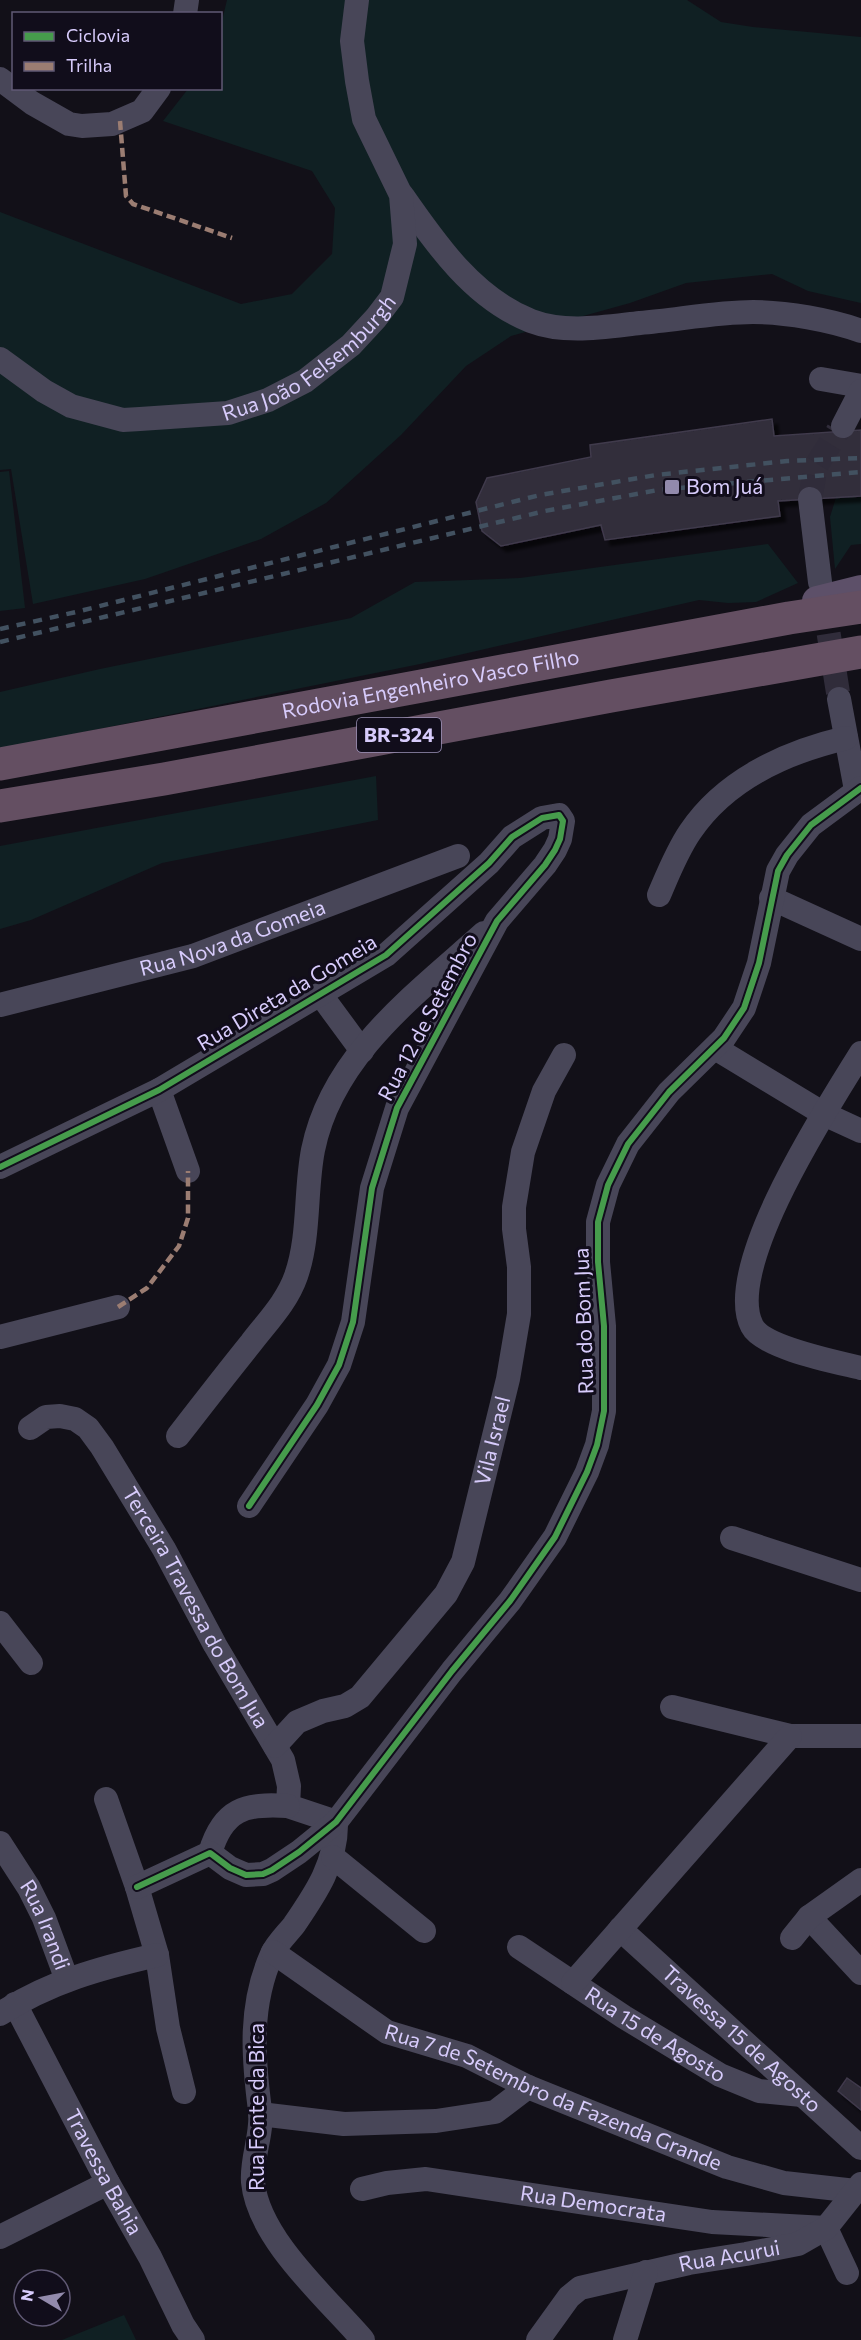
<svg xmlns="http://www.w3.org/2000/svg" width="861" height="2340" viewBox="0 0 861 2340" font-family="Commissioner,sans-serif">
<defs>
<filter id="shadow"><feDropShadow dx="5.5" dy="5.5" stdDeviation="1.5" flood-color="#0009"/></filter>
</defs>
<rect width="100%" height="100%" fill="#121018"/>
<!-- green -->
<g fill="#102023">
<path d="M 227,0 L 687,0 L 721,22 L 753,27 L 861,37 L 861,303 L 808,291 L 772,274 L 686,283 L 630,303 L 511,336 L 466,366 L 401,435 L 326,503 L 261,539 L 145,579 L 33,604 L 11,469 L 0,470 L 0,212 L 241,304 L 292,294 L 332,254 L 335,208 L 312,171 L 163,121 L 188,89 L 220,88 L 221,25 Z"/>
<path d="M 861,435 L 861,544 L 851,545 L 835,569 L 830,517 L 853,442 Z"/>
<path d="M 9,471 L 25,608 L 0,611 L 0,472 Z"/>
<path d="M 768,544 L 798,583 L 756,602 L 728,603 L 699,600 L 420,664 L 0,749 L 0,692 L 100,669 L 351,618 L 415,582 L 520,578 Z"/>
<path d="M 376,776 L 378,820 L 162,863 L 31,920 L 0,929 L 0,846 Z"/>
<path d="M 124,2315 L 136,2340 L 62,2340 Z"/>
</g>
<!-- building -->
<g fill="#302d3a" stroke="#403a4c" stroke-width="1.5" filter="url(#shadow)">
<path d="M 772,419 L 774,436 L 861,430 L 861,496 L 778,501 L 780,516 L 605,540 L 601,525 L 501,546 L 482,531 L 476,502 L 487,478 L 591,457 L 590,445 Z"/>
<path d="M 847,2078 L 861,2088 L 861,2110 L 838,2091 Z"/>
</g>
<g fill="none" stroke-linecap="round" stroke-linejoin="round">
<!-- minor-tunnel -->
<g stroke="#302c3a" stroke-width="24" stroke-dasharray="24 12" stroke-linecap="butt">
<path d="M 810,499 L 816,466 L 838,431"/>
<path d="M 823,598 L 839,699"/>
</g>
<!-- minor -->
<g stroke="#484658" stroke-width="24">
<path d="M 185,14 L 187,0"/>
<path d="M 0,79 L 32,103 L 69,124 L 82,126 L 112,124 L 142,111 L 159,88"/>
<path d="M 402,195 C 436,244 473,298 531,321 C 565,334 604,327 640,323 C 677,320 716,312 753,312 C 786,312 831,320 861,331"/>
<path id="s1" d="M 0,359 L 44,391 L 71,406 L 123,420 L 140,419 L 228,413 L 268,400 L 305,381 L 351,345 L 376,318 L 392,297 L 405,244 L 401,195 L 364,119 L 357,81 L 352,41 L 357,0"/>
<path d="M 821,379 L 861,386"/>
<path d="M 843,426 L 861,391"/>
<path d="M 810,499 L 820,582"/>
<path d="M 839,699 L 856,790"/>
<path d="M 659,895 C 668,874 677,851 690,832 C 725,780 786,752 846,738"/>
<path d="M 771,898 L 861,939"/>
<path d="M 326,1002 L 362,1051"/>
<path id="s2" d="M 0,1005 L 193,956 L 458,856"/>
<path d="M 715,1048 L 824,1114 L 861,1131"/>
<path d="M 861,1053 C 829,1105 722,1268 752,1326 C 763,1348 837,1362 861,1368"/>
<path d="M 159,1090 L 188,1171"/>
<path d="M 0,1167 L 159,1090 L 386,955 L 489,863 L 512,837 L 542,818 L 559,815 L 563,821 L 560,839 L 555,850 L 545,865 L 497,921 L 397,1108 L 372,1188 L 353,1322 L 339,1365 L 317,1405 L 249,1506"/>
<path d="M 0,1337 L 118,1307"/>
<path id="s3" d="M 30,1428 L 46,1417 L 60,1416 L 75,1419 L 88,1428 L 102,1447 L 164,1549 L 215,1645 L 283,1760 L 289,1786 L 288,1806 L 336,1822"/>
<path d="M 178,1436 C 202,1405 226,1374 251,1343 C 267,1322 287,1302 296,1276 C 310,1236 305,1191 313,1150 C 332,1055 416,994 484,933"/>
<path d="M 732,1538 L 861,1580"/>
<path d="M 0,1623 L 31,1663"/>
<path d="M 672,1707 L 790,1736 L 861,1736"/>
<path id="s4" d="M 275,1746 L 297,1722 L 323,1711 L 345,1706 L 360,1697 L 446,1594 L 463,1562 L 508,1379 L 519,1314 L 519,1267 L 514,1229 L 514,1207 L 523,1152 L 544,1091 L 564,1055"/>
<path d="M 106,1799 L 137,1887 L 157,1955 L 168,2028 L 184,2092"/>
<path d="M 336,1822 C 337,1862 316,1893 294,1925 C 287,1934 277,1943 272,1954 C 249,2005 253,2057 260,2110 C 263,2134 251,2158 253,2182 C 258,2239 328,2299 363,2340"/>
<path id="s5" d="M 0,1843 L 29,1888 L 44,1918 L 67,1980"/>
<path d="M 210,1853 C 223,1809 245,1803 288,1806"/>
<path d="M 333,1857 L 424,1931"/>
<path d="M 137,1887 L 210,1853 L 230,1868 L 246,1875 L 263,1874 L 272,1870 L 299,1852 L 336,1822 L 452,1671 L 510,1601 L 555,1537 L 587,1472 L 597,1445 L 604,1411 L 604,1326 L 598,1262 L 598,1222 L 608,1185 L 628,1144 L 669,1092 L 724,1038 L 744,1008 L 759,963 L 778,871 L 787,855 L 811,825 L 861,788"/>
<path d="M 809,1917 L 861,1973"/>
<path id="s6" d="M 620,1929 L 861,2148"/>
<path d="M 792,1938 L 809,1917 L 861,1880"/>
<path id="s7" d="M 519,1947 L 624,2017 L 720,2075 L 759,2091 L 802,2095"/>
<path id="s8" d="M 273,1952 L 387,2032 L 467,2056 L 528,2087 L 727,2167 L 784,2183 L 856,2191"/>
<path d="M 573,1983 L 790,1736"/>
<path id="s9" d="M 15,2004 L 108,2183 L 150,2257 L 183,2325 L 193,2340"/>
<path d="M 0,2014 C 49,1982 100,1968 157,1955"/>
<path d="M 260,2114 L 344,2124 L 436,2121 L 495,2112 L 528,2087"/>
<path id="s10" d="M 362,2189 L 387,2183 L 426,2179 L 712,2222 L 826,2228 L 847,2273"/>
<path d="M 0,2237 L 108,2183"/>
<path id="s11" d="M 538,2340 L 569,2297 L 580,2288 L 689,2263 L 746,2254 L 798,2244 L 826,2228 L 861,2184"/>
<path d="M 625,2340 L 646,2272"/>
</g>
<!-- major -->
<path stroke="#5d5069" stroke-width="30" d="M 817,601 L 861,590"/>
<!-- highway -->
<g stroke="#644f62" stroke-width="33">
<path id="s12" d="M 0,764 L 789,618 L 861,607"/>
<path d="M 0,806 L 164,779 L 611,696 L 861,652"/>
</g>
<!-- rail -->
<g stroke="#425160" stroke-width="4.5" stroke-dasharray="9 8" stroke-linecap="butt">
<path d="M 0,629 L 76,612 L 540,495 L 656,475 L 787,461 L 861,458"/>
<path d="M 0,642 L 545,511 L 658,490 L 861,472"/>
</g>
<!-- quiet -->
<g stroke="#9b7d72" stroke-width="4.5" stroke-dasharray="9 4.5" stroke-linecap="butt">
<path d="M 120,121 L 126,196 L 133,204 L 232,238"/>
<path d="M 118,1307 L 147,1288 L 179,1246 L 188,1218 L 188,1171"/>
</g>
<defs>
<g id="cycleway">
<path d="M 0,1167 L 159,1090 L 386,955 L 489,863 L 512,837 L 542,818 L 559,815 L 563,821 L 560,839 L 555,850 L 545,865 L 497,921 L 397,1108 L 372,1188 L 353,1322 L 339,1365 L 317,1405 L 249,1506"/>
<path d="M 137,1887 L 210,1853 L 230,1868 L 246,1875 L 263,1874 L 272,1870 L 299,1852 L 336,1822 L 452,1671 L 510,1601 L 555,1537 L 587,1472 L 597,1445 L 604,1411 L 604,1326 L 598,1262 L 598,1222 L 608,1185 L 628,1144 L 669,1092 L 724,1038 L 744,1008 L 759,963 L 778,871 L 787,855 L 811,825 L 861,788"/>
</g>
</defs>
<!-- cycleway casing -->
<use href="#cycleway" stroke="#110d1b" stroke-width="10"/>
<!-- cycleway -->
<use href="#cycleway" stroke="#469c4c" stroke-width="6"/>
</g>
<!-- markers -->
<rect fill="#928aac" stroke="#110d1b" stroke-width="2" x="664" y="479" width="16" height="16" rx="3"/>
<g text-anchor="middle" stroke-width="6" stroke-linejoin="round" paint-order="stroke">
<!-- shield labels -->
<rect fill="#110d1b" stroke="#9c92b8" stroke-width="1.5" x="357" y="718" width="84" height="34" rx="4.5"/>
<g font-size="20" font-weight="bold" fill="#d7cbfb">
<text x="399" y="742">BR-324</text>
</g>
<!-- street labels -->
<g font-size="21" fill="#d7cbfb" stroke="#110d1b">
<text dy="7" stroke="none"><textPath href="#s1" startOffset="344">Rua João Felsemburgh</textPath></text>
<text dy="7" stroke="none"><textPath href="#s12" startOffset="438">Rodovia Engenheiro Vasco Filho</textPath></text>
<text dy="7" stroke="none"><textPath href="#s2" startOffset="242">Rua Nova da Gomeia</textPath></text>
<text transform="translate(287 993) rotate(-31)" y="7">Rua Direta da Gomeia</text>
<text transform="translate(428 1017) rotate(-62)" y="7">Rua 12 de Setembro</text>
<text transform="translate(584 1321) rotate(-92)" y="7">Rua do Bom Jua</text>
<text dy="7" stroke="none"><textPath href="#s4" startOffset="396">Vila Israel</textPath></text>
<text dy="7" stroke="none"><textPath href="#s3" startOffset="274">Terceira Travessa do Bom Jua</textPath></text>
<text dy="7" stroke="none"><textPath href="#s5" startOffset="94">Rua Irandi</textPath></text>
<text dy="7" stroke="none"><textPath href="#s7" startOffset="162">Rua 15 de Agosto</textPath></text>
<text dy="7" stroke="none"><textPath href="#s6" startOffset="164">Travessa 15 de Agosto</textPath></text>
<text dy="7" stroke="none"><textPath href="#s8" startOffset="318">Rua 7 de Setembro da Fazenda Grande</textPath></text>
<text transform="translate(257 2107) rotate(-90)" y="7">Rua Fonte da Bica</text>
<text dy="7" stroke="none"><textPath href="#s9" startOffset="190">Travessa Bahia</textPath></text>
<text dy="7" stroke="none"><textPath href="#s10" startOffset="234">Rua Democrata</textPath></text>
<text dy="7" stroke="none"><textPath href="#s11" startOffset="220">Rua Acurui</textPath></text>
</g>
<!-- poi labels -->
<g font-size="21" fill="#d7cbfb" stroke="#110d1b" text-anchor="start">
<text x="686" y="494">Bom Juá</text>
</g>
</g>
<!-- legend -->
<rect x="12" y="12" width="210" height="78" fill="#110d1b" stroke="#605975" stroke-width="1.5"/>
<rect x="24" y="32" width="30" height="9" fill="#469c4c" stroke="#605975" stroke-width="1.5"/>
<text x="66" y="42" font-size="18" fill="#d7cbfb">Ciclovia</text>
<rect x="24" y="62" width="30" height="9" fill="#9b7d72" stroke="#605975" stroke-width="1.5"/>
<text x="66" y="72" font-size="18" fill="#d7cbfb">Trilha</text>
<!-- north arrow -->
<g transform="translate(42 2298) rotate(280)"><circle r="28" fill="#110d1b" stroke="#605975" stroke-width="1.5"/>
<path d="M0-4.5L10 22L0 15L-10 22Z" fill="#928aac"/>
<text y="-9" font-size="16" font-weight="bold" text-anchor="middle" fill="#d7cbfb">N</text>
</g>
</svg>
